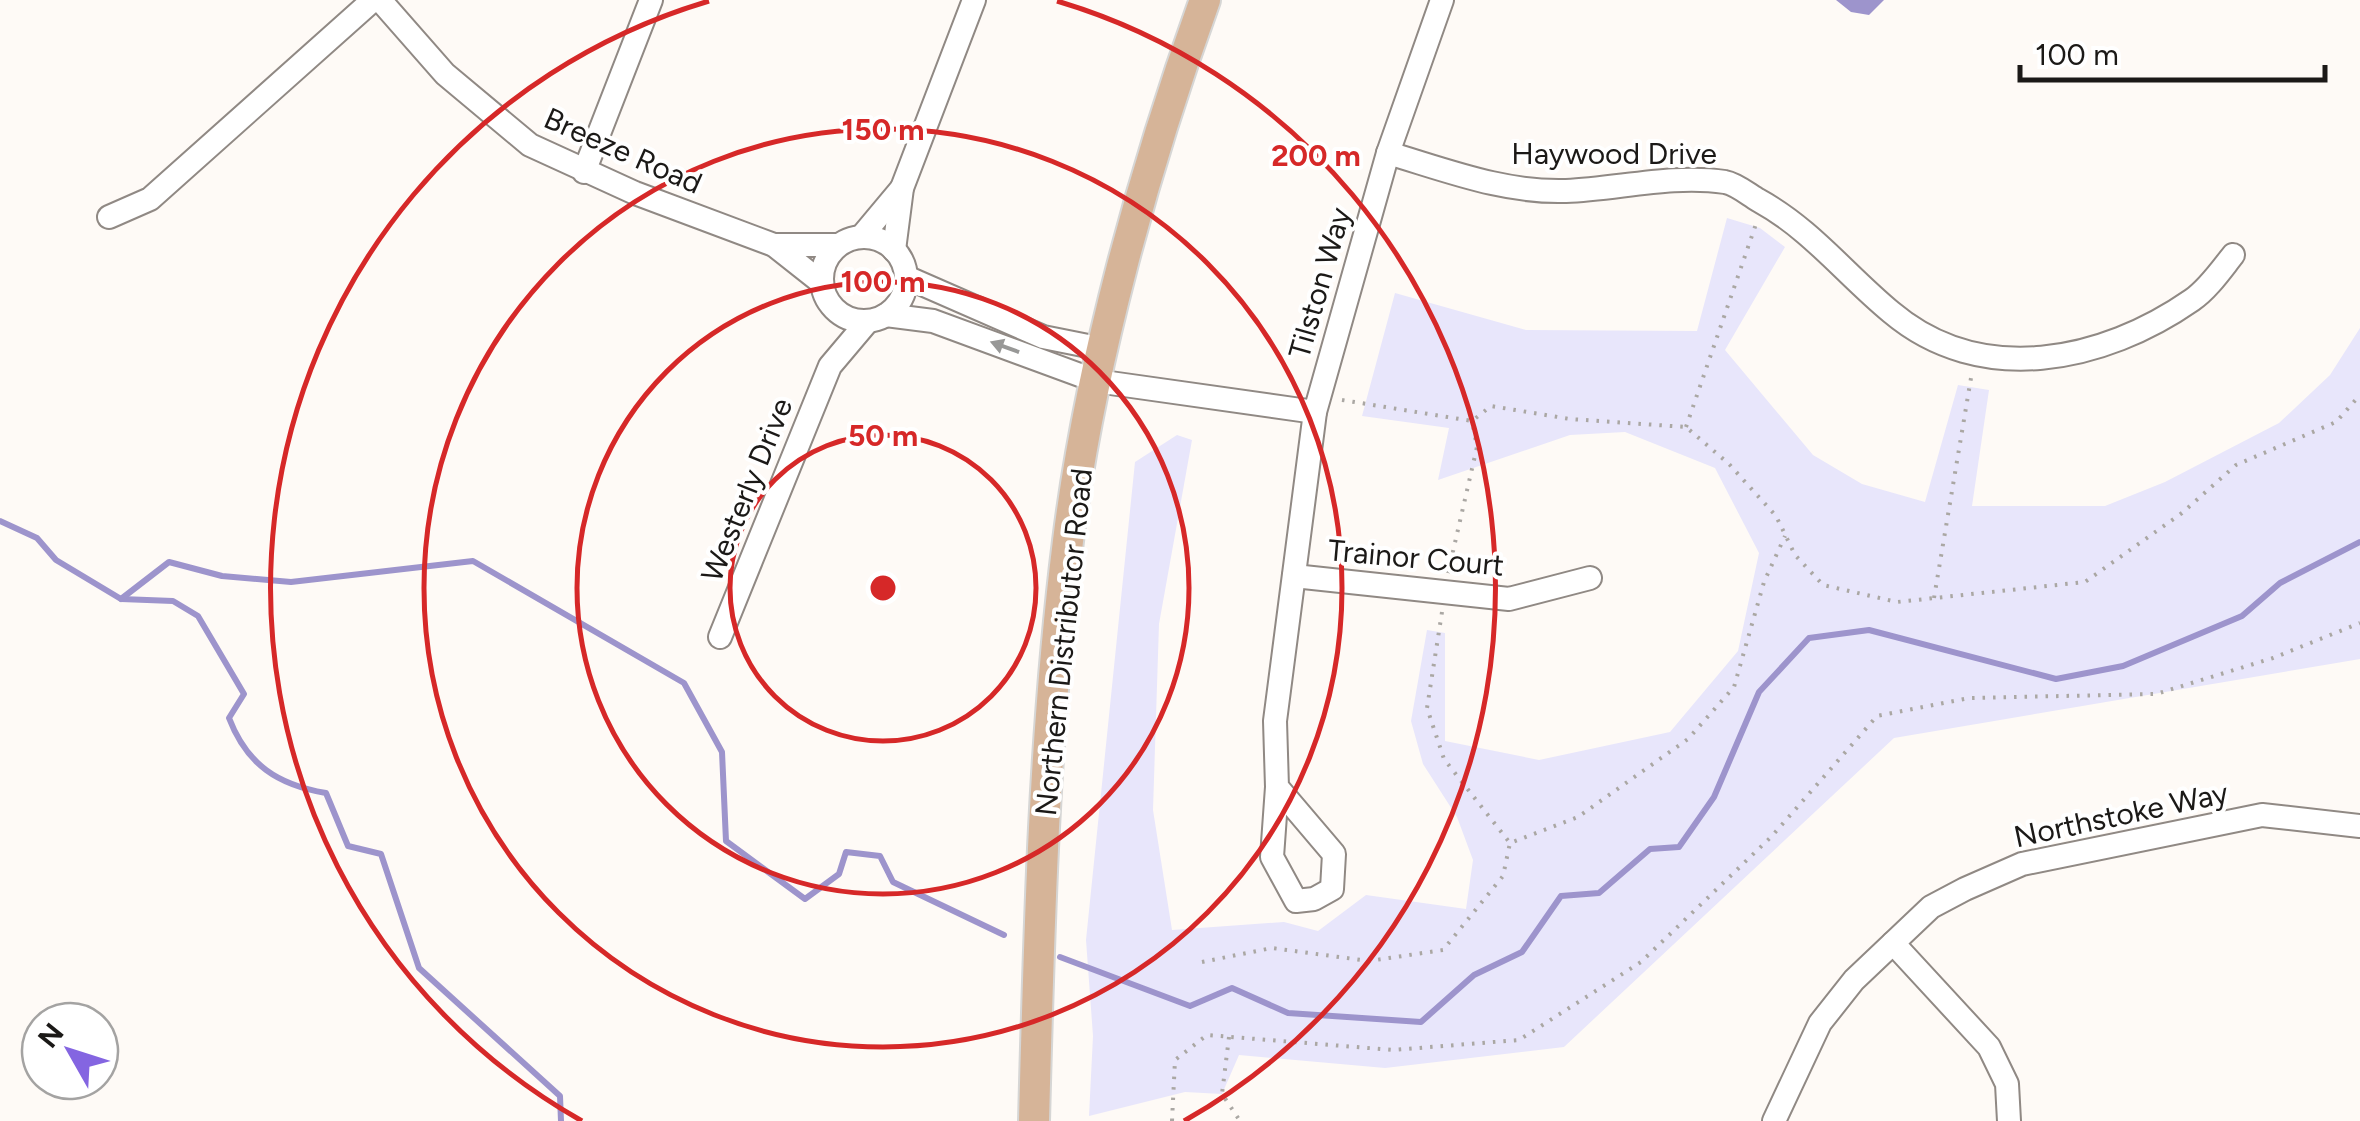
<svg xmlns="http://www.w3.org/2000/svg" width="2360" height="1121" viewBox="0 0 2360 1121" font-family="Figtree,sans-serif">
<rect width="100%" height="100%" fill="#fefaf6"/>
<!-- green -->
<path fill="#e8e6fb" d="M 1727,218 L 1760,228 L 1785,247 L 1725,350 L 1813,455 L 1862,484 L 1925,502 L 1958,385 L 1989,390 L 1972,506 L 2105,506 L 2165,482 L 2279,423 L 2330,375 L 2360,328 L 2360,659 L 1894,738 L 1564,1047 L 1385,1068 L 1239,1055 L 1222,1094 L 1185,1092 L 1089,1116 L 1093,1036 L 1086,940 L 1135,462 L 1177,435 L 1192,440 L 1159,624 L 1153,810 L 1172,930 L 1284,922 L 1318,931 L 1366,895 L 1466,909 L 1473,860 L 1457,817 L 1423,764 L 1411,721 L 1427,630 L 1445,633 L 1445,741 L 1539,760 L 1670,732 L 1738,651 L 1759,553 L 1715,468 L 1625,432 L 1570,435 L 1438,480 L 1449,428 L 1362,416 L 1395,293 L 1526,330 L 1697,331 Z"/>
<!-- water -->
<path fill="#9d94cc" d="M 1836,0 L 1884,0 L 1869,15 L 1851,12 Z"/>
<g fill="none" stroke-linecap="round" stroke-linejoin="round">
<!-- stream -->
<g stroke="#9d94cc" stroke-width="6">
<path d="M 0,521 L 37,538 L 56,560 L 121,599 L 173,601 L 198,616 L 244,694 L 229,718 C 247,765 278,785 326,793 L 348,846 L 381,854 L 419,968 L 560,1096 L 561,1121"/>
<path d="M 121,599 L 169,562 L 222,576 L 291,582 L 473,561 L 684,683 L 722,752 L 726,841 L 805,899 L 839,874 L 846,852 L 880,856 L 893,882 L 1004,935"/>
<path d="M 1060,957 L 1190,1006 L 1232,988 L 1288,1013 L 1421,1022 L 1474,975 L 1522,952 L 1561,896 L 1599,893 L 1650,849 L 1679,847 L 1714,797 L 1759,692 L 1809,638 L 1869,630 L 2056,679 L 2123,666 L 2242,616 L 2280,583 L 2360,542"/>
</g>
<defs>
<g id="minor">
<path d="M 380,0 L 445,74 L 530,145 L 635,193 L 774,245 L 822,283"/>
<path d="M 1388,153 C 1446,170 1504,193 1566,191 C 1618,189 1672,174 1725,182 C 1736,184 1748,194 1758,200 C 1811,229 1845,274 1891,312 C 1981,388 2103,362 2192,300 C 2208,289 2221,270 2233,255"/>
<path d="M 584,172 L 651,0"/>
<path d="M 109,217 L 150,199 L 373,0"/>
<circle cx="864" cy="279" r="42"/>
<path d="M 861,237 L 902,188"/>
<path d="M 774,245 L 838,245"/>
<path d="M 894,250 L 902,188 L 974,0"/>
<path d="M 906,277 L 1043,337 L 1103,349"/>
<path d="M 886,315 L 933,321 L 1096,381 L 1315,412"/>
<path d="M 1294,576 L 1509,599 L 1590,578"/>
<path d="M 720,637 L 830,366 L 868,321"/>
<path d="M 1277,787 L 1334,854 L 1332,889 L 1314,899 L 1296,901 L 1272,857 L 1277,787 L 1275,721 L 1315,412 L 1388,153 L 1442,0"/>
<path d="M 1893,943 L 1989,1047 L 2007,1084 L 2009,1121"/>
<path d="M 1774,1121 L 1820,1023 L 1854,980 L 1931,907 L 1965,889 L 2022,864 L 2262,815 L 2360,826"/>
</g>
<path id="major" d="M 1034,1121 C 1039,928 1044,732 1068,541 C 1090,364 1144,168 1205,0"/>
</defs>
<!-- minor casing -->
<use href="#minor" stroke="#908984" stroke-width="26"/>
<!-- major casing -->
<use href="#major" stroke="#d6d6d5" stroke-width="34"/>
<!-- path -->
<g stroke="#aaa7a3" stroke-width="4" stroke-dasharray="2.5 8" stroke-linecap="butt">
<path d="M 1342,400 L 1472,421 L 1491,406 L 1570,419 L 1686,427 L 1729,464 L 1776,516 L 1795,555 L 1823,585 L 1897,602 L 2085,582 L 2182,513 L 2236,465 L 2336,422 L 2360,395"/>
<path d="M 1686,427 L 1756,224"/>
<path d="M 1448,573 L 1477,447 L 1472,421"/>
<path d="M 1934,598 L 1972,372"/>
<path d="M 1442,612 L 1427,708 L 1444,759 L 1510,843 L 1578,817 L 1688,739 L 1734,687 L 1764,582 L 1785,536"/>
<path d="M 1202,962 L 1272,948 L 1369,961 L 1443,950 L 1503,876 L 1510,843"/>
<path d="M 1229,1037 L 1222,1094 L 1240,1121"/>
<path d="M 1172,1121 L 1175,1060 L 1207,1035 L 1393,1050 L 1519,1040 L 1641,962 L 1772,836 L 1877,716 L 1969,698 L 2156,694 L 2273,658 L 2360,623"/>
</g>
<!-- minor -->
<use href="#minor" stroke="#fff" stroke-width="22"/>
<!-- major -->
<use href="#major" stroke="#d6b498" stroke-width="30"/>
</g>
<!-- one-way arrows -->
<defs><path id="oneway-solid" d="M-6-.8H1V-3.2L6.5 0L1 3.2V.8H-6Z" transform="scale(2.5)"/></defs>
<use fill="#989897" href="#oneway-solid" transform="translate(1005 347) rotate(-160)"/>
<!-- distance rings -->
<g fill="none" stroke="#d62828" stroke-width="5">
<circle cx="883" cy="588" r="153"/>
<circle cx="883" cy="588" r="306"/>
<circle cx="883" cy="588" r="459"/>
<path d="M582 1121A612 612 0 0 1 709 1M1057 1A612 612 0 0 1 1184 1121"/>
</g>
<g text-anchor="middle" stroke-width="8" stroke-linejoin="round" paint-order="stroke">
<!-- street labels -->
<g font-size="30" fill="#1b1917" stroke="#fff">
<text transform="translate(623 151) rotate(24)" y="10">Breeze Road</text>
<text x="1614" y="164">Haywood Drive</text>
<text transform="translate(1320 283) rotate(-74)" y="10">Tilston Way</text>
<text transform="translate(747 490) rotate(-68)" y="10">Westerly Drive</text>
<text transform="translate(1416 558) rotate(5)" y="10">Trainor Court</text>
<text transform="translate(1064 642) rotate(-84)" y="10">Northern Distributor Road</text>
<text transform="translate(2121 815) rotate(-12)" y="10">Northstoke Way</text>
</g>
</g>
<circle cx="883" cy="588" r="15" fill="#d62828" stroke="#fff" stroke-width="5"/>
<g font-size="30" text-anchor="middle" font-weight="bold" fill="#d62828" stroke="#fff" stroke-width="8" stroke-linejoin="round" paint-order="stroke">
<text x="883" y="140">150 m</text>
<text x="1316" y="166">200 m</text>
<text x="883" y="292">100 m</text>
<text x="883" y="446">50 m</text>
</g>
<!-- north arrow -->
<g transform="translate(70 1051) rotate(309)"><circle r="48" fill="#ffffff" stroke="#a4a3a2" stroke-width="2.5"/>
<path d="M0-8L18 38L0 25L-18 38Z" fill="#8465e1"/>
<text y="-15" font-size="28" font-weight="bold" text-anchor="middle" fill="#1b1917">N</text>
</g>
<!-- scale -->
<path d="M2020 65v15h305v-15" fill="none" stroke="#1b1917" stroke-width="5"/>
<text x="2035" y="65" font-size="30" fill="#1b1917" stroke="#ffffff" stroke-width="8" paint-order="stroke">100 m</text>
</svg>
